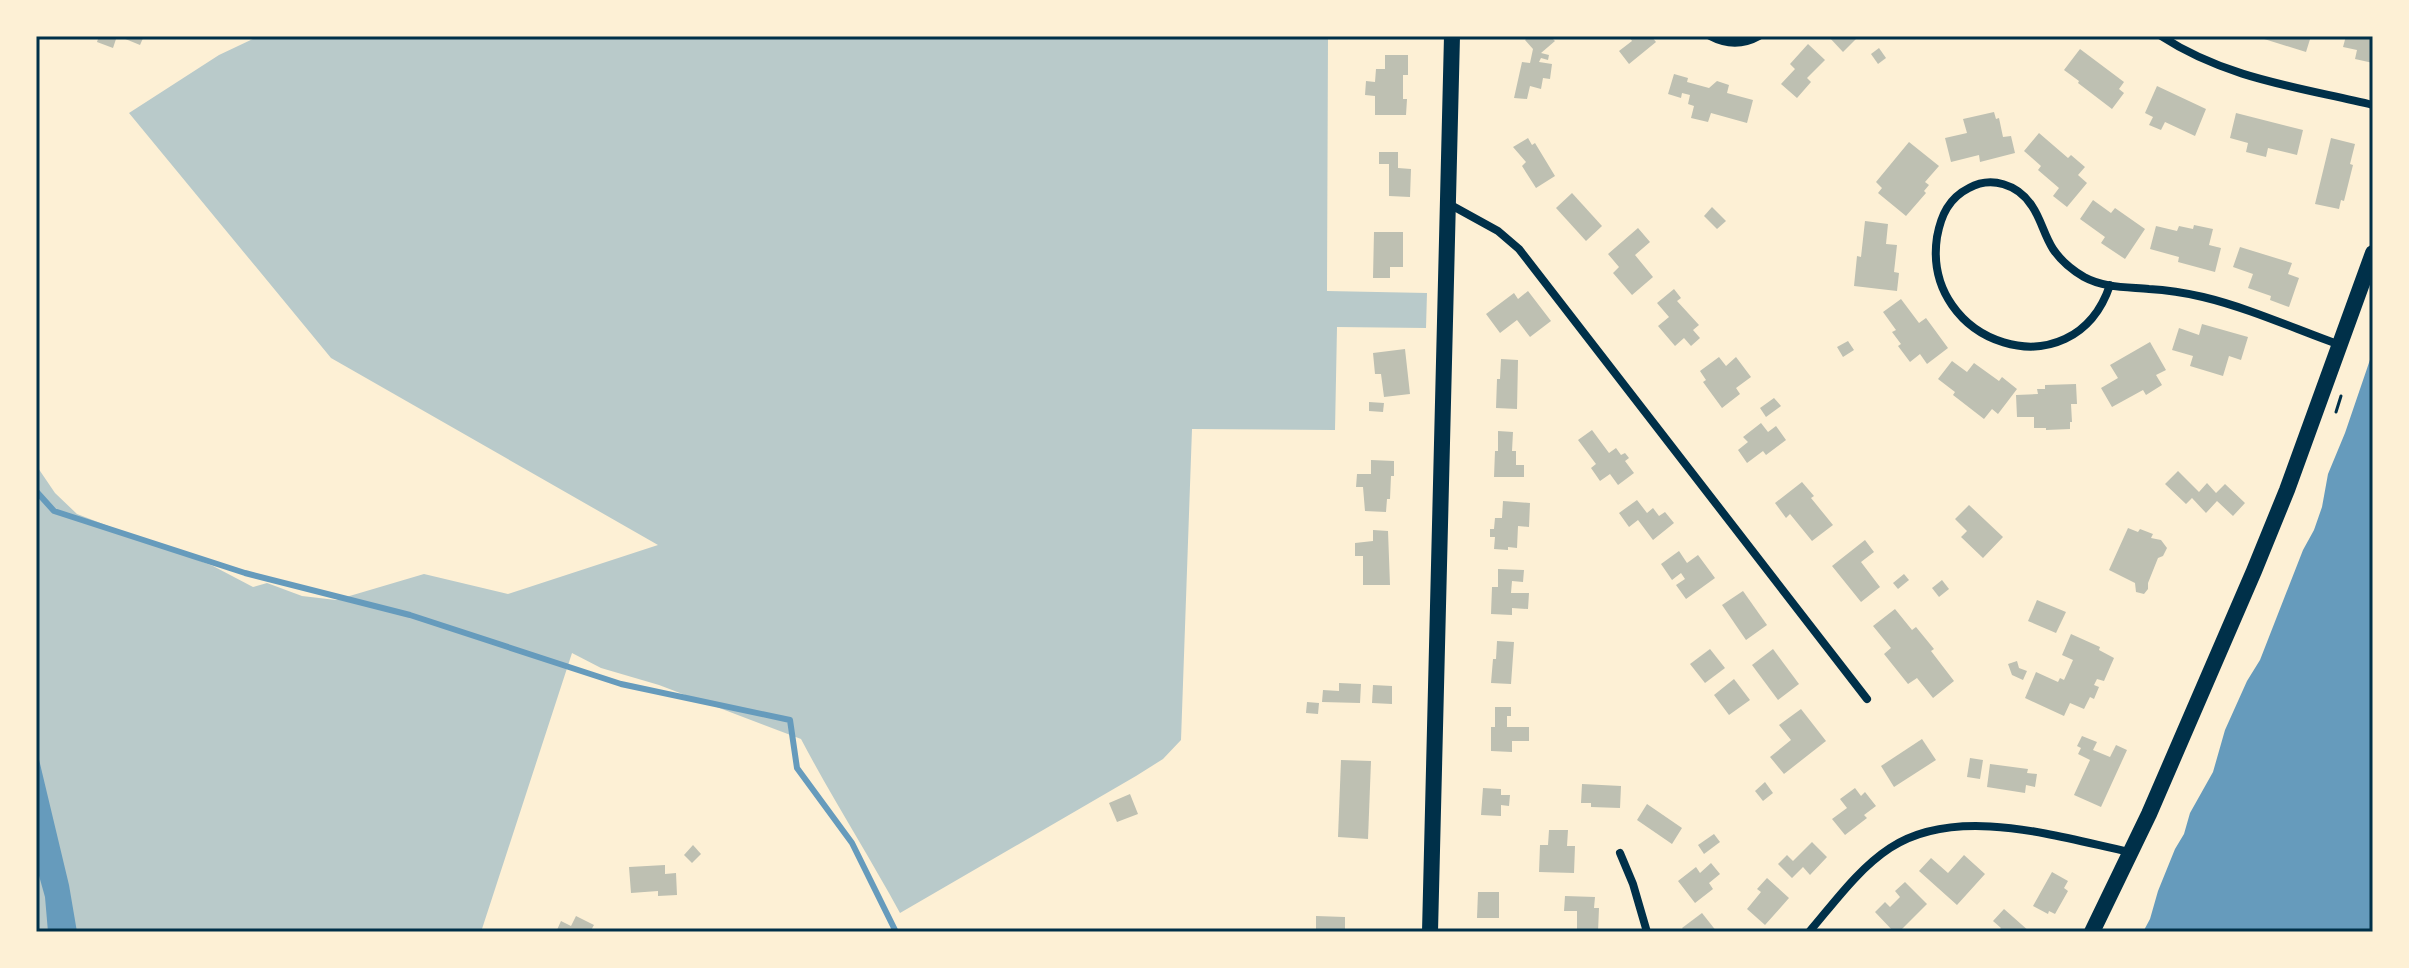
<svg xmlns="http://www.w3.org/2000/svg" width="2409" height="968" viewBox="0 0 2409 968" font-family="'PT Sans',sans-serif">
<rect width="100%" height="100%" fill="#fdf0d5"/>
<!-- green -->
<path fill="#b9caca" d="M 259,36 L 1328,36 L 1327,291 L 1427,293 L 1426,328 L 1337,327 L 1335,430 L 1192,429 L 1181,740 L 1163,759 L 1136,776 L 900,913 C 868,854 832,798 801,739 L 659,685 L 601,668 L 572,653 L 481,932 L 36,932 L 36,465 L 55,493 L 77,514 L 213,566 L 253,587 L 267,583 L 302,596 L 336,600 L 424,574 L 508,594 L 658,545 L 331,358 L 129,113 L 219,55 Z"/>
<!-- water -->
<g fill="#669bbc">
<path d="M 2373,351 L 2373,932 L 2143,932 L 2150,919 L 2158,891 L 2175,849 L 2184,834 L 2190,813 L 2213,772 L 2225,730 L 2247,681 L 2260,660 L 2303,550 L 2314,530 L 2322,507 L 2328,474 L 2345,433 Z"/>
<path d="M 36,747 L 69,885 L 77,932 L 48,932 L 45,897 L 36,865 Z"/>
</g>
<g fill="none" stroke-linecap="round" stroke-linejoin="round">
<!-- stream -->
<path stroke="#669bbc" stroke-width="6" d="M 36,491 L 54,511 L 245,573 L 410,615 L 621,684 L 790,720 L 797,768 L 852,843 L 896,932"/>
</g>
<!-- building -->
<g fill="#bec0b2">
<path d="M 99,36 L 117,36 L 113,48 L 97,42 Z"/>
<path d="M 118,36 L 144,36 L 140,45 Z"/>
<path d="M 1529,36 L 1550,36 L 1555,41 L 1541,53 L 1549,55 L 1548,60 L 1541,58 L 1539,62 L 1552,64 L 1550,79 L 1543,78 L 1541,89 L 1530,86 L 1527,99 L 1514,98 L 1522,62 L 1530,63 L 1533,49 L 1525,40 Z"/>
<path d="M 1629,36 L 1651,36 L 1656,42 L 1629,64 L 1619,51 L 1632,41 Z"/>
<path d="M 1828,36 L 1854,36 L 1856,39 L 1843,52 Z"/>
<path d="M 2262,36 L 2311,36 L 2306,52 L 2261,38 Z"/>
<path d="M 2346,36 L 2373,36 L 2373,63 L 2355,59 L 2357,50 L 2343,47 Z"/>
<path d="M 1808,44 L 1825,60 L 1807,78 L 1811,82 L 1797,98 L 1781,84 L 1795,69 L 1790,64 Z"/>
<path d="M 1879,48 L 1886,58 L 1878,64 L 1871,54 Z"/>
<path d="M 2080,49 L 2124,82 L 2119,89 L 2124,93 L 2112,109 L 2078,83 L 2079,81 L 2064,70 Z"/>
<path d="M 1385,55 L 1408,55 L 1408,75 L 1403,75 L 1403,99 L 1407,99 L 1406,115 L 1375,115 L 1375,96 L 1365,95 L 1366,81 L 1375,82 L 1376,69 L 1385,69 Z"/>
<path d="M 1674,74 L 1688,78 L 1687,82 L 1709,88 L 1717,81 L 1729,85 L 1727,93 L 1753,100 L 1747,123 L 1711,113 L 1708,122 L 1691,118 L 1694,106 L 1688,104 L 1690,95 L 1682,93 L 1681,98 L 1668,94 Z"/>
<path d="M 2157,86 L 2206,109 L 2195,136 L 2165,122 L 2161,130 L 2149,125 L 2153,117 L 2145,113 Z"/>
<path d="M 1994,112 L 1996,119 L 1999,118 L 2003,137 L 2011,136 L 2015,153 L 1980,162 L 1979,155 L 1951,162 L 1945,138 L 1967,133 L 1963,119 Z"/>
<path d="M 2236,113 L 2303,130 L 2297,155 L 2268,148 L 2266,157 L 2246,152 L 2248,143 L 2230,138 Z"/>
<path d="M 2039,133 L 2068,158 L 2071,155 L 2085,167 L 2078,175 L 2087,183 L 2067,207 L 2053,196 L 2059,188 L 2038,170 L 2041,166 L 2024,151 Z"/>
<path d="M 1528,138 L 1532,145 L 1535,143 L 1555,176 L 1536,188 L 1522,166 L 1526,162 L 1513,147 Z"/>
<path d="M 2331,138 L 2355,144 L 2350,164 L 2353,165 L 2344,201 L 2341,200 L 2339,209 L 2315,204 Z"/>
<path d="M 1909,142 L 1939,166 L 1925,182 L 1929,185 L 1924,191 L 1926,193 L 1906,216 L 1878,193 L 1882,188 L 1876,182 Z"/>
<path d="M 1379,152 L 1398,152 L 1398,168 L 1411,169 L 1410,197 L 1389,196 L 1389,164 L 1379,164 Z"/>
<path d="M 1572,193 L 1602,226 L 1586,241 L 1556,208 Z"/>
<path d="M 2093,200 L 2111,213 L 2115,208 L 2145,229 L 2125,259 L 2101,243 L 2105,237 L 2080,219 Z"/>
<path d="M 1712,207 L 1726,221 L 1717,229 L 1704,216 Z"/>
<path d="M 1865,221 L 1888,224 L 1886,244 L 1897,245 L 1894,272 L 1899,273 L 1897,291 L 1854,286 L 1857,256 L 1861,257 Z"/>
<path d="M 2194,225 L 2213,229 L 2209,245 L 2221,248 L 2215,272 L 2178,262 L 2179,257 L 2150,249 L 2156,226 L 2177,231 L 2179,226 L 2193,229 Z"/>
<path d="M 1638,228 L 1650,242 L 1635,255 L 1653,277 L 1632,295 L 1613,273 L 1619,267 L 1608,254 Z"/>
<path d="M 1374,232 L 1403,232 L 1403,267 L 1390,267 L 1390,278 L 1373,278 Z"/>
<path d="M 2240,247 L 2292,263 L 2288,274 L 2299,278 L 2289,307 L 2270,300 L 2271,296 L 2248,288 L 2253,274 L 2233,267 Z"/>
<path d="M 1674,289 L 1681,298 L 1677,301 L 1699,325 L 1693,330 L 1700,338 L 1691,346 L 1684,338 L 1675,346 L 1658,326 L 1669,317 L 1657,303 Z"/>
<path d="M 1528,291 L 1551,321 L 1530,337 L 1517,320 L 1500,333 L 1486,314 L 1514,293 L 1518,299 Z"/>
<path d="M 1901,299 L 1919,323 L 1926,318 L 1948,348 L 1927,364 L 1920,354 L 1910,362 L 1898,346 L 1901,344 L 1892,332 L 1896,330 L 1883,312 Z"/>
<path d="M 2202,324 L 2248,337 L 2241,360 L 2229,356 L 2223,376 L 2190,366 L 2193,356 L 2172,350 L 2179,328 L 2199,335 Z"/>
<path d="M 1848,341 L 1854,350 L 1843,357 L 1837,347 Z"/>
<path d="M 2150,342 L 2166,370 L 2156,375 L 2162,385 L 2146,395 L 2143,390 L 2112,407 L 2101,388 L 2118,378 L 2110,365 Z"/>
<path d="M 1405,349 L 1410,394 L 1384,397 L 1381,374 L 1375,374 L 1373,353 Z"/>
<path d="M 1719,357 L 1726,366 L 1736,357 L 1751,377 L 1736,388 L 1740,394 L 1722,408 L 1703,382 L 1706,380 L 1700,371 Z"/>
<path d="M 1501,359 L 1518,360 L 1517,409 L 1496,408 L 1497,379 L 1500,379 Z"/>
<path d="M 1952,361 L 1967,372 L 1974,363 L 1999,381 L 2002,377 L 2017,389 L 1998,414 L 1992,409 L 1984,419 L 1953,395 L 1955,392 L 1938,379 Z"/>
<path d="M 2076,384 L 2077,404 L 2071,404 L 2072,422 L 2070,422 L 2070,429 L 2046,430 L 2046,428 L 2034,428 L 2034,417 L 2017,417 L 2016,395 L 2038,394 L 2037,389 L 2045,389 L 2045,385 Z"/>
<path d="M 1774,398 L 1781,406 L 1766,417 L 1760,408 Z"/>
<path d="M 1369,402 L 1384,403 L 1383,412 L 1369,411 Z"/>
<path d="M 1761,423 L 1768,432 L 1776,426 L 1786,440 L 1766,455 L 1763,451 L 1747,463 L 1738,450 L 1748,442 L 1743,437 Z"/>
<path d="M 1592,430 L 1609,453 L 1616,448 L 1621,455 L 1625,453 L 1629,458 L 1625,461 L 1634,473 L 1618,485 L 1610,474 L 1600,481 L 1591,468 L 1596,464 L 1578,440 Z"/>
<path d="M 1498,431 L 1513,432 L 1512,451 L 1516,451 L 1516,465 L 1524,465 L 1524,477 L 1494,477 L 1495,451 L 1498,451 Z"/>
<path d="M 1371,460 L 1394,461 L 1394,476 L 1391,476 L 1390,499 L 1387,499 L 1386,512 L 1365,511 L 1363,487 L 1356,487 L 1357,474 L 1371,474 Z"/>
<path d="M 2178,471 L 2199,492 L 2207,483 L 2216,493 L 2225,484 L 2245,503 L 2233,516 L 2217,501 L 2206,513 L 2192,498 L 2186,504 L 2165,484 Z"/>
<path d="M 1802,482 L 1814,496 L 1811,498 L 1833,525 L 1812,541 L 1790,514 L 1786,518 L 1775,503 Z"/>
<path d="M 1637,500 L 1647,513 L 1653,508 L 1659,516 L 1665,512 L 1674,523 L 1653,540 L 1638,520 L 1629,527 L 1619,513 Z"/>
<path d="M 1503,501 L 1530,503 L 1529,527 L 1518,526 L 1517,548 L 1508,547 L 1508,550 L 1494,549 L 1495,537 L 1490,537 L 1490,529 L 1494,529 L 1495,518 L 1502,518 Z"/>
<path d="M 1969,505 L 2003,537 L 1983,558 L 1961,537 L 1967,531 L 1955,519 Z"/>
<path d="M 2128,528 L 2138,532 L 2140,529 L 2153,534 L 2151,538 L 2161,540 L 2167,548 L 2163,556 L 2158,558 L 2148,583 L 2148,589 L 2144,594 L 2136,592 L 2135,583 L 2109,570 Z"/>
<path d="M 1373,530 L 1388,531 L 1390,585 L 1363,585 L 1363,556 L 1355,556 L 1355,543 L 1373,541 Z"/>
<path d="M 1865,540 L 1874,552 L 1861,562 L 1880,587 L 1861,602 L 1832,566 Z"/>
<path d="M 1679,551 L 1687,563 L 1698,555 L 1715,578 L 1686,599 L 1676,585 L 1685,579 L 1681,573 L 1672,580 L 1661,564 Z"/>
<path d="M 1498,569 L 1524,570 L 1523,582 L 1512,581 L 1511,593 L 1529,593 L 1528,609 L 1512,608 L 1512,615 L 1491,614 L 1492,587 L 1498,587 Z"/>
<path d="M 1904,574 L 1909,580 L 1898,589 L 1893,583 Z"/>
<path d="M 1942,580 L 1949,589 L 1939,597 L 1932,588 Z"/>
<path d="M 1743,591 L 1767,625 L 1746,640 L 1722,605 Z"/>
<path d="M 2037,600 L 2066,612 L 2056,633 L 2028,621 Z"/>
<path d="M 1895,609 L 1912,630 L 1916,627 L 1934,649 L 1931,651 L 1954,681 L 1933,698 L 1917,678 L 1908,684 L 1884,654 L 1891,648 L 1873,626 Z"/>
<path d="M 2071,634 L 2100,647 L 2099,650 L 2114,658 L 2104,681 L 2097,679 L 2094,685 L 2099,687 L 2094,699 L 2090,697 L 2084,709 L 2070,703 L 2064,716 L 2025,698 L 2036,672 L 2058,682 L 2060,678 L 2064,680 L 2073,660 L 2062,655 Z"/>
<path d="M 1497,641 L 1514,642 L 1511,684 L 1491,683 L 1493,659 L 1496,659 Z"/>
<path d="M 1710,649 L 1725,668 L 1705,683 L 1690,664 Z"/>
<path d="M 1773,649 L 1799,684 L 1778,700 L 1752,665 Z"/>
<path d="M 2017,661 L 2019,668 L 2027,671 L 2023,680 L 2012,675 L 2008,664 Z"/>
<path d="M 1734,679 L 1750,700 L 1729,715 L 1714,695 Z"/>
<path d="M 1339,683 L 1361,684 L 1360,703 L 1322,702 L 1323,690 L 1339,691 Z"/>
<path d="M 1373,685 L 1392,686 L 1392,704 L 1372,703 Z"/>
<path d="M 1307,702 L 1319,703 L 1318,714 L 1306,713 Z"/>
<path d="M 1495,707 L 1511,707 L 1511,716 L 1507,716 L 1507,727 L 1529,727 L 1529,741 L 1512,741 L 1512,752 L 1491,751 L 1491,727 L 1495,727 Z"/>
<path d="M 1801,709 L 1826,741 L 1784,774 L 1770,757 L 1791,740 L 1779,725 Z"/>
<path d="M 2082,736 L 2097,742 L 2093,750 L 2110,757 L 2116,745 L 2127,750 L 2101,807 L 2074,795 L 2090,760 L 2078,754 L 2081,748 L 2077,746 Z"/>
<path d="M 1922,739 L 1936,760 L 1894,787 L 1881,766 Z"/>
<path d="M 1970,758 L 1983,760 L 1980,779 L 1967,777 Z"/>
<path d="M 1341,760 L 1371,761 L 1368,839 L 1338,837 Z"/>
<path d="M 1990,764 L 2028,769 L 2027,773 L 2037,774 L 2035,787 L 2026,785 L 2025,793 L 1987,787 Z"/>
<path d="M 1765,782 L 1773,793 L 1763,801 L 1755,791 Z"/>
<path d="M 1582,784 L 1621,786 L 1620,808 L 1591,807 L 1591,803 L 1581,803 Z"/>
<path d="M 1483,788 L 1501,789 L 1501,795 L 1510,795 L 1509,806 L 1501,805 L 1501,816 L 1481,815 Z"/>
<path d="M 1855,788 L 1861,796 L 1865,792 L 1876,806 L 1864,815 L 1867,818 L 1845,835 L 1832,819 L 1847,808 L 1840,799 Z"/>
<path d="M 1130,794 L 1138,814 L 1117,822 L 1109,803 Z"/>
<path d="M 1647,804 L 1682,828 L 1672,844 L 1637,820 Z"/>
<path d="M 1549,830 L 1568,830 L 1567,846 L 1575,846 L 1574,873 L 1539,872 L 1540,845 L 1548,845 Z"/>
<path d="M 1714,834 L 1720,842 L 1704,854 L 1698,845 Z"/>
<path d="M 1812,842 L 1827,857 L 1810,875 L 1803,867 L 1792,878 L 1778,864 L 1787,855 L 1793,861 Z"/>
<path d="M 693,845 L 701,854 L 692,863 L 684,855 Z"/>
<path d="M 1964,855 L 1985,874 L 1957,905 L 1919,871 L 1931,858 L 1948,873 Z"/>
<path d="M 1711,863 L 1720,874 L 1709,883 L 1713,889 L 1695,903 L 1678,881 L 1696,867 L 1700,873 Z"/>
<path d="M 665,865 L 665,874 L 676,873 L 677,895 L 658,896 L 658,891 L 631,893 L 629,867 Z"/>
<path d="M 2052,872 L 2068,881 L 2064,888 L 2068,891 L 2055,914 L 2049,911 L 2048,914 L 2033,906 Z"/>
<path d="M 1767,878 L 1789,898 L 1765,925 L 1747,909 L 1761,892 L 1757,889 Z"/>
<path d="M 1905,882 L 1927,904 L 1899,932 L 1894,932 L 1875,912 L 1885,902 L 1890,907 L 1900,897 L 1895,891 Z"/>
<path d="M 1478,892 L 1499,892 L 1499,918 L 1477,918 Z"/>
<path d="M 1565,896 L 1595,897 L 1594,908 L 1599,908 L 1598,932 L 1577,932 L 1577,911 L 1564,911 Z"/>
<path d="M 2004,909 L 2030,932 L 1998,932 L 2001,928 L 1993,921 Z"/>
<path d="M 1702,913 L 1717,932 L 1685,932 L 1682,928 Z"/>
<path d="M 576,916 L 594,925 L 590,932 L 556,932 L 561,921 L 571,926 Z"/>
<path d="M 1316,916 L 1345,917 L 1345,932 L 1316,932 Z"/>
</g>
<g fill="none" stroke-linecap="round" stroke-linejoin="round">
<!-- path -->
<path stroke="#003049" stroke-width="3" d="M 2336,412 L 2341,396"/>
<!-- minor -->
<g stroke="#003049" stroke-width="8">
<path d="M 1710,36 C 1727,45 1743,45 1759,36"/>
<path d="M 2161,36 C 2227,79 2298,87 2373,105"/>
<path d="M 1449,204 L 1498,231 L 1519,249 L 1867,699"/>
<path d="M 2110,285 C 2073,395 1921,344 1937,237 C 1941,215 1949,198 1969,188 C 1991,176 2018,184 2032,206 C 2041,219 2044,235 2053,249 C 2061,261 2072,270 2084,277 C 2104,288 2128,287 2149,289 C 2167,290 2186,293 2203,297 C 2249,308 2295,329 2340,345"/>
<path d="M 1620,853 L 1633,884 L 1647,932"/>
<path d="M 1809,932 C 1834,903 1858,869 1890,848 C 1957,804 2058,837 2130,852"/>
</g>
<!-- secondary -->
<path stroke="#003049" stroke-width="16" d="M 1430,932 L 1452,36"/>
<!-- primary -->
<path stroke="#003049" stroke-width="16" d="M 2092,932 L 2149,814 L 2254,571 L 2287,490 L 2373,253"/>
</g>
<!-- border -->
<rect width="2409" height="968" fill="none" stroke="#fdf0d5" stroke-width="76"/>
<rect x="38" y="38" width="2333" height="892" fill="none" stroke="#003049" stroke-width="3"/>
</svg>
